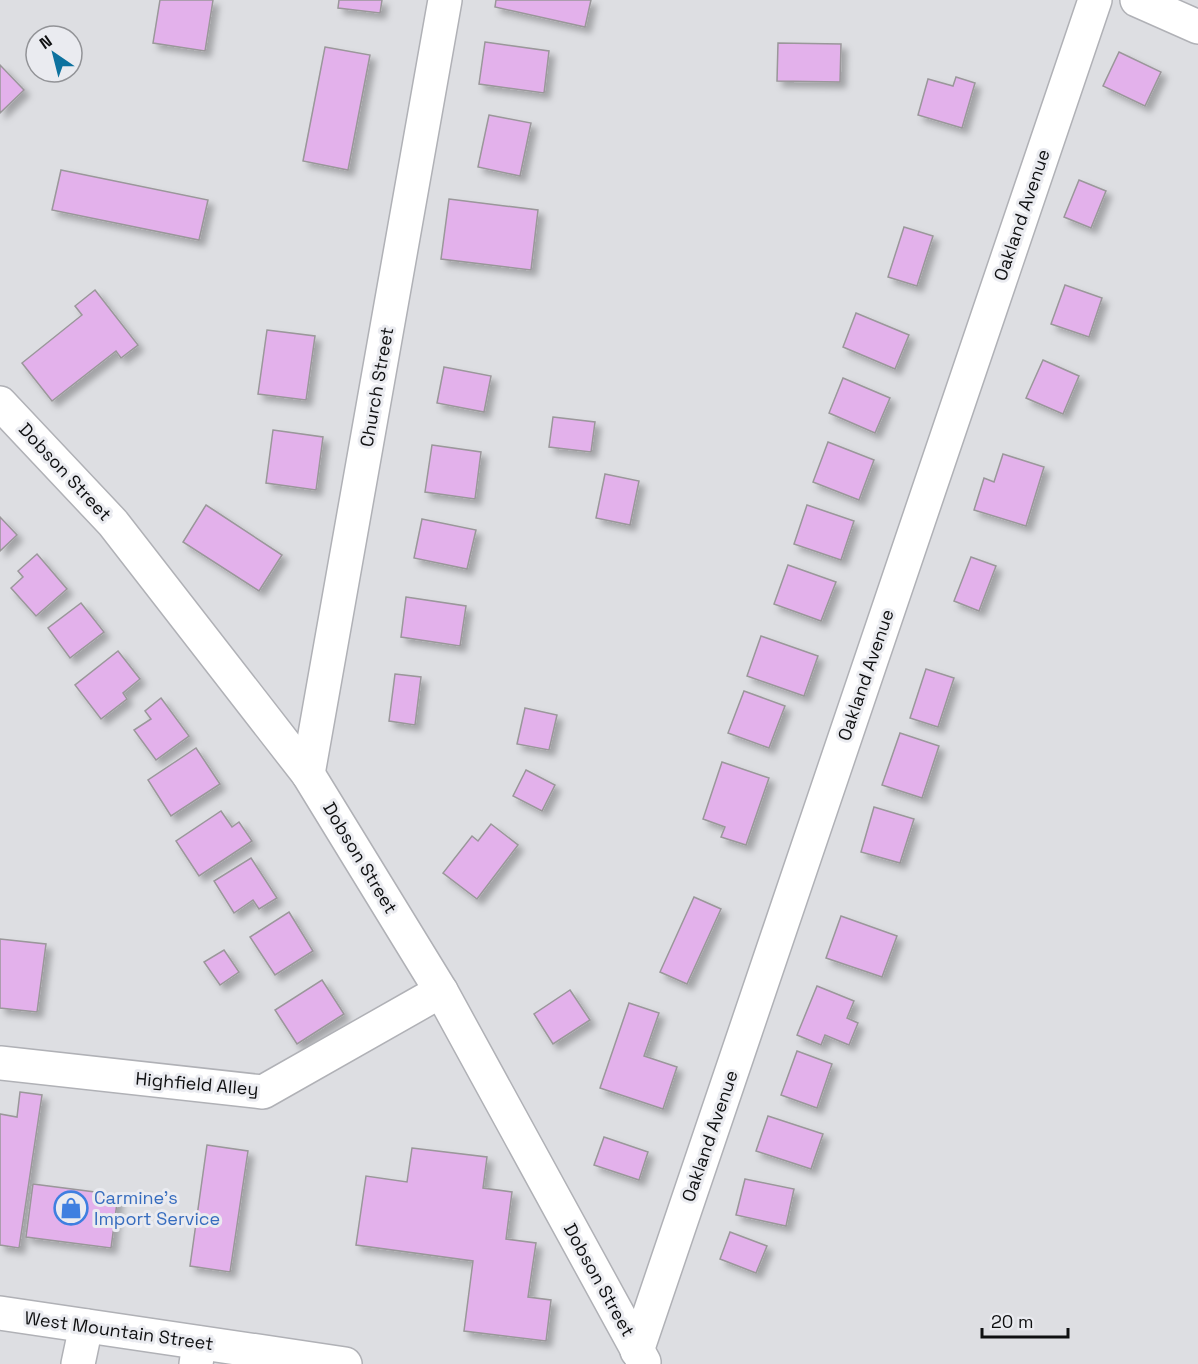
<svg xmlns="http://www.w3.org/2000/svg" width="1198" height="1364" viewBox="0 0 1198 1364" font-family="'Space Grotesk',sans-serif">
<defs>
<filter id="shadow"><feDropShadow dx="5.5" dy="5.5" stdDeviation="3" flood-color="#0004"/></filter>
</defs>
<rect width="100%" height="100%" fill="#dddee2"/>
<!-- building -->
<g fill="#e3b1eb" stroke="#9a979a" stroke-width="1.5" filter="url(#shadow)">
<path d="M 160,0 L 213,0 L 205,51 L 153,43 Z"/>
<path d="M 339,0 L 382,0 L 380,13 L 338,8 Z"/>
<path d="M 496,0 L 591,0 L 585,27 L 495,7 Z"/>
<path d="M 485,42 L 549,51 L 544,93 L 479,84 Z"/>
<path d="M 778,43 L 841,44 L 840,82 L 777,81 Z"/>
<path d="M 325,47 L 370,55 L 348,170 L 303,161 Z"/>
<path d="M 1119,52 L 1161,72 L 1145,106 L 1103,86 Z"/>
<path d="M 0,65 L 24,90 L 0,113 Z"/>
<path d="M 956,77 L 975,83 L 962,128 L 918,115 L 928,79 L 953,86 Z"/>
<path d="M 489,115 L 531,123 L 520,176 L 478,167 Z"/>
<path d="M 61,170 L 208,200 L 199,240 L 52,210 Z"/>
<path d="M 1079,180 L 1106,191 L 1091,228 L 1064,217 Z"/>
<path d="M 449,199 L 538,210 L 531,270 L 441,259 Z"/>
<path d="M 904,227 L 933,236 L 917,286 L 888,277 Z"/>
<path d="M 1065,285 L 1102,298 L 1089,337 L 1051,324 Z"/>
<path d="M 95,290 L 138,345 L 121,358 L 116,351 L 52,401 L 22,363 L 82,315 L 75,306 Z"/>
<path d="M 856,313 L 909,335 L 895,369 L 843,347 Z"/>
<path d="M 267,330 L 315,336 L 306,400 L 258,394 Z"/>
<path d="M 1043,360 L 1079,376 L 1063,414 L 1026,398 Z"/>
<path d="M 444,367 L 491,376 L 484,412 L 437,403 Z"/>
<path d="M 843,378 L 890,398 L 875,433 L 829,413 Z"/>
<path d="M 553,417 L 595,422 L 591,452 L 549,447 Z"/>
<path d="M 273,430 L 323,437 L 316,490 L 266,483 Z"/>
<path d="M 828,442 L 874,460 L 859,500 L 813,482 Z"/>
<path d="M 432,445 L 481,452 L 475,499 L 425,492 Z"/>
<path d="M 1003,454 L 1044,467 L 1026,526 L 974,510 L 984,478 L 994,482 Z"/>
<path d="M 605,474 L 639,481 L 630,525 L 596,518 Z"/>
<path d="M 206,505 L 282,555 L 259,591 L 183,542 Z"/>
<path d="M 807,505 L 854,521 L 841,560 L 794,544 Z"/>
<path d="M 0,517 L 17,535 L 0,551 Z"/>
<path d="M 422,519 L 476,530 L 467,569 L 414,558 Z"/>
<path d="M 37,554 L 67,589 L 36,616 L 11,588 L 23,577 L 18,571 Z"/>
<path d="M 971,557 L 996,566 L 979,611 L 954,601 Z"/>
<path d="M 788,565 L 836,582 L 821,621 L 774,604 Z"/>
<path d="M 406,597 L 466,606 L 460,646 L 401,637 Z"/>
<path d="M 81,603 L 104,632 L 70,658 L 48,628 Z"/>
<path d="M 761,636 L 818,656 L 804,696 L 747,676 Z"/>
<path d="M 118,651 L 140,679 L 123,693 L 127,699 L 101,719 L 75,685 Z"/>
<path d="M 926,669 L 954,678 L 938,727 L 910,718 Z"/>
<path d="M 395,674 L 421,677 L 415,725 L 389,721 Z"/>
<path d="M 744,691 L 785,706 L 769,748 L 728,733 Z"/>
<path d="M 161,698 L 189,736 L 156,760 L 134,730 L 151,719 L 145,711 Z"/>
<path d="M 525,708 L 557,715 L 549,750 L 517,744 Z"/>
<path d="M 900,733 L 939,746 L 922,798 L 882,785 Z"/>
<path d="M 196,748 L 220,784 L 171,816 L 148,780 Z"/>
<path d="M 722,762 L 769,778 L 746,845 L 721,837 L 725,827 L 703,819 Z"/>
<path d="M 526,770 L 555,785 L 542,811 L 513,796 Z"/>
<path d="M 874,807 L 914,819 L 900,863 L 861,852 Z"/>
<path d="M 221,811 L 232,827 L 239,822 L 252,841 L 199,876 L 176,841 Z"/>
<path d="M 491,824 L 518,845 L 477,899 L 443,873 L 472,836 L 478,841 Z"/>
<path d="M 251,858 L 277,898 L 259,909 L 253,900 L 234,913 L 214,881 Z"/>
<path d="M 694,897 L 721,909 L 687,984 L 660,972 Z"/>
<path d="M 289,912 L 313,951 L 275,975 L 250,937 Z"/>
<path d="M 841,916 L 897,936 L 882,977 L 826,958 Z"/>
<path d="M 0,939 L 46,944 L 37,1012 L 0,1008 Z"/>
<path d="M 224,950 L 239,972 L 220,985 L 204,962 Z"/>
<path d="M 322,980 L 344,1014 L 297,1044 L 275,1010 Z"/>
<path d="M 817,986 L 854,1001 L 847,1018 L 858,1023 L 849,1045 L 825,1035 L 821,1045 L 797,1035 Z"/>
<path d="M 570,990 L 590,1020 L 553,1044 L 534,1014 Z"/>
<path d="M 629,1003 L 659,1013 L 644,1056 L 677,1067 L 663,1109 L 600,1088 Z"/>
<path d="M 797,1051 L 832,1064 L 817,1108 L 781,1095 Z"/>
<path d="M 20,1092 L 42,1095 L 19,1248 L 0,1245 L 0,1114 L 17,1117 Z"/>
<path d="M 768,1116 L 823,1134 L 811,1169 L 756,1151 Z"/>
<path d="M 604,1137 L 648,1152 L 639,1180 L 594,1165 Z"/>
<path d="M 207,1145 L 248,1151 L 230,1272 L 190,1266 Z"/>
<path d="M 412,1148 L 487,1157 L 483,1188 L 512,1192 L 506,1239 L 536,1243 L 528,1297 L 551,1300 L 546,1341 L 464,1331 L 473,1261 L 356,1245 L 366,1176 L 407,1182 Z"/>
<path d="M 745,1179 L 794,1189 L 786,1226 L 736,1215 Z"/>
<path d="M 33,1184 L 118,1195 L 111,1248 L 26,1237 Z"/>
<path d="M 730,1232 L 767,1246 L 756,1273 L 720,1259 Z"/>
</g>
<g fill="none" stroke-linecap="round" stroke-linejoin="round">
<defs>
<g id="minor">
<path d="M 1137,0 L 1198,27"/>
<path d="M 0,403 L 113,523 L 308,774 L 441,991 L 644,1362"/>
<path d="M 308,774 L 445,0"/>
<path d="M 0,1063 L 263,1092 L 441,991"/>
<path d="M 637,1351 L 1095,0"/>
<path d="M 78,1364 L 86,1326"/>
<path d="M 196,1364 L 199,1343"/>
</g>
<path id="major" d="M 0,1313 L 345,1364"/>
</defs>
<!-- minor casing -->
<use href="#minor" stroke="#b0b1b6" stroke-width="36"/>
<!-- major casing -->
<use href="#major" stroke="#b0b1b6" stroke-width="36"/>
<!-- minor -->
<use href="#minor" stroke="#fff" stroke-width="33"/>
<!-- major -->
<use href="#major" stroke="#fff" stroke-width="33"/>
</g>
<!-- icons -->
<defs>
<symbol id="shop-ring" viewBox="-11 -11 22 22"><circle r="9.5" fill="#eaebf0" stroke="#3f7fe0" stroke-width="1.5"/><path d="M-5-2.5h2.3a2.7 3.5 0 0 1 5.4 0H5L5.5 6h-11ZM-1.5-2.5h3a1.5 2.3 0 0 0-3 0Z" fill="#3f7fe0"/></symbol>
</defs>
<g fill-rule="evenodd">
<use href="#shop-ring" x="52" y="1189" width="38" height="38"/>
</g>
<g text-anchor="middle" stroke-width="6" stroke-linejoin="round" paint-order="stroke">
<!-- street labels -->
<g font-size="18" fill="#0f1011" stroke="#eaebf0">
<text transform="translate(1022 215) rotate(-71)" y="6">Oakland Avenue</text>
<text transform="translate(377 387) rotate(-80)" y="6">Church Street</text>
<text transform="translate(65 472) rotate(47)" y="6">Dobson Street</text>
<text transform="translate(866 675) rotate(-71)" y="6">Oakland Avenue</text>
<text transform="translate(360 858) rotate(59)" y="6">Dobson Street</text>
<text transform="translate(197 1084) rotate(5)" y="6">Highfield Alley</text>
<text transform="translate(710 1136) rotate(-71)" y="6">Oakland Avenue</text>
<text transform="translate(599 1280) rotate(61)" y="6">Dobson Street</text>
<text transform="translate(119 1331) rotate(8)" y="6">West Mountain Street</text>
</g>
<!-- shop labels -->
<g font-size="18" fill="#366cbe" stroke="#eaebf0" text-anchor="start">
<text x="94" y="1204">Carmine's<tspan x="94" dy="21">Import Service</tspan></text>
</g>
</g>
<!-- north arrow -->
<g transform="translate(54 54) rotate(325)"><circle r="28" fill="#eaebf0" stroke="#929397" stroke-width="1.5"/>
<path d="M0-4.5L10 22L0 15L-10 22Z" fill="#0d729f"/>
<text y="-9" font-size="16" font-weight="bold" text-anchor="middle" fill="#0f1011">N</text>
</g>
<!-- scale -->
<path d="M982 1328v9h86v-9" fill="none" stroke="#0f1011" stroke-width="3"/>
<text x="991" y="1328" font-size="18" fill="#0f1011" stroke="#eaebf0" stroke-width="4.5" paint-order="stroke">20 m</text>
</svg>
